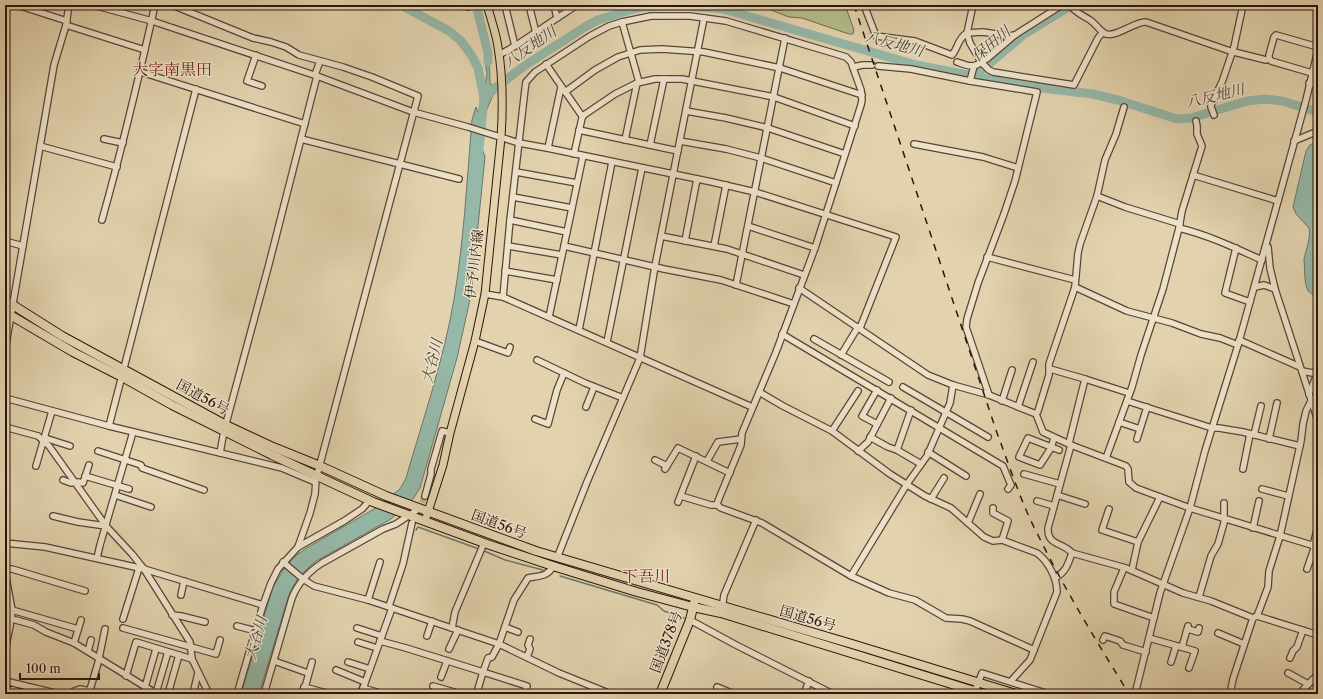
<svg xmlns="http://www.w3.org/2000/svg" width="1323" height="699" viewBox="0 0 1323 699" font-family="'Libre Caslon Text','Noto Serif JP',serif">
<rect width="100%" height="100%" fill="#e2d3ae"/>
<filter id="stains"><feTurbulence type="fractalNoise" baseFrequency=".005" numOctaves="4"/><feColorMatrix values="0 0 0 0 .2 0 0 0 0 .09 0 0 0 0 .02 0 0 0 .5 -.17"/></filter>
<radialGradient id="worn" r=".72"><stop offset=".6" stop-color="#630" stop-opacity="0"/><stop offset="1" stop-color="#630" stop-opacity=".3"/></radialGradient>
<!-- green -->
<path fill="#b3bc8a" stroke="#70684b" d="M 758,5 L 845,5 L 854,30 L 853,34 L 849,34 L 802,18 L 789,17 Z"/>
<!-- water -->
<g fill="#95b8a8" stroke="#6b776a">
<path d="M 489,49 L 490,83 L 492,85 L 496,83 L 496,88 L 484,116 L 477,139 L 477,144 L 483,151 L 485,157 L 471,295 L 457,358 L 420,488 L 413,499 L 391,519 L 316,561 L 309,567 L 298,578 L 290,592 L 288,598 L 259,694 L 241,694 L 273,587 L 284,569 L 294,557 L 305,549 L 374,509 L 400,489 L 406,478 C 423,419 444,359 454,299 C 464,240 467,179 472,120 L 476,107 L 478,112 L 479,111 L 484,92 L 487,73 L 485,62 L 487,62 L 486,50 Z"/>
<path d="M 1318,141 L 1318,296 C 1307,294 1306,288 1305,278 C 1305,272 1304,265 1304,259 C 1306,249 1311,238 1309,228 L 1296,214 L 1293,207 L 1306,151 L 1310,145 Z"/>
</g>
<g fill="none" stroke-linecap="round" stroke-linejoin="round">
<!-- stream -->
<g stroke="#6b776a" stroke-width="1.5">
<path d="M 416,530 L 418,527 L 479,549"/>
<path d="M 482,550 L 505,560 L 543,570"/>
<path d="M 560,576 L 657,605 L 664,611 L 684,618"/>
<path d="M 368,666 L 372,657"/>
<path d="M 363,679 L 366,670"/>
<path d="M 357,694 L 361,683"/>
</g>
<!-- river -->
<g stroke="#95b8a8" stroke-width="9">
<path d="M 401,5 L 449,31 L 461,41 L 472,56 L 478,68 L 484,98 L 478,159"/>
<path d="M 476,5 L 488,53 L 488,62"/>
<path d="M 971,75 L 977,74 L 1023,35 L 1072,5"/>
<path d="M 488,95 L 495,88 L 527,64 L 585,27 L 598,20 L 627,11 L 643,7 L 664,6 L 687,6 L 723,9 L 916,65 L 1025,86 L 1093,94 L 1118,100 L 1177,119 L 1191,118 L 1247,101 L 1265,99 L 1282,101 L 1318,112"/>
</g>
<!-- minor-tunnel -->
<path stroke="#bead8e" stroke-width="5.5" stroke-dasharray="5.5 3" stroke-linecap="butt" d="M 418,510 L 425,496"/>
<defs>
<g id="minor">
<path d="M 17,5 L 67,21"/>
<path d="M 93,5 L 152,21 L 317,76 L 413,112 L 468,127 L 519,143 L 547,148 L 712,182 L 755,192 L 896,237 L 860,328"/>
<path d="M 172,5 L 253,38 L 271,42 L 286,47 L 299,55 L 343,67 L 372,77 L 418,96 L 316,479 L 315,494 L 310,513 L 298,547"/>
<path d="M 462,5 L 468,7"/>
<path d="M 505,5 L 515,46"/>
<path d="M 529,5 L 536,33"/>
<path d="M 554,5 L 557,18"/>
<path d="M 864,5 L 876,36 L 915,41 L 952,55 C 958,48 958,38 967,33 L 970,43 L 981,62 L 988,58 L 1015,35"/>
<path d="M 973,5 L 967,33 L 983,32 L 1009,36 L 1015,35 L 1062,5"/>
<path d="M 1070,5 C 1074,12 1084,16 1090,20 C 1096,24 1099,30 1104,33 C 1113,40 1135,21 1146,22 L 1230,51 L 1266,60 L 1269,59"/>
<path d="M 622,22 L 639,82"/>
<path d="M 66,25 L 145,50"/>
<path d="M 256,55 L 247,81 L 262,86"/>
<path d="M 499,55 L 515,46 L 577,5"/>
<path d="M 957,62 C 966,65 974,69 981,62 L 989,70 L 993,72 L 1074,85 L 1098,38 L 1103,32"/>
<path d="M 546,64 L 582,116"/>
<path d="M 878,66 L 911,69 L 970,81 L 1037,92 L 1015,181 L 1004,214 L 978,283 L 967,319 L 966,327 L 989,395"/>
<path d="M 853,67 L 863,65 L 872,65"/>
<path d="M 141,72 L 305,124"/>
<path d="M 1312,73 L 1271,61 L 1269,58 L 1269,55 L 1274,37 L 1276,35 L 1318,47"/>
<path d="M 315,75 L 320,61"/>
<path d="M 970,81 L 974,66"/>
<path d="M 1309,83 L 1318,85"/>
<path d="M 565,92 L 595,70 L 618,57 L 640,50 L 662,49 L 704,52 L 780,68 L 862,95"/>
<path d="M 686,111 L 726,118 L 768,128 L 845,154"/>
<path d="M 1214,115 L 1211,107 L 1211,105 L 1222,82 L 1234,47 L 1243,5"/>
<path d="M 579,130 L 678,151"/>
<path d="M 104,139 L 123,143"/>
<path d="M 301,139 L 459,179"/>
<path d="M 625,140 L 637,83"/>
<path d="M 680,141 L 726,149 L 761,158 L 836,183"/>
<path d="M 1294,141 L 1318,131"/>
<path d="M 914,144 L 983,157 L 1018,168"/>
<path d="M 650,145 L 664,79"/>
<path d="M 40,146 L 117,167"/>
<path d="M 548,148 L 561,87"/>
<path d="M 574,154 L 582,118 L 584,115 L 615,94 L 637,83 L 655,79 L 682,79 L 774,97 L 855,126"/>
<path d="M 516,172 L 577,183"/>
<path d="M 1193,175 L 1278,201"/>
<path d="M 1097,196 L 1125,207 L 1180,224"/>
<path d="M 513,197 L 572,208"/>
<path d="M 102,220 C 122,149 139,77 155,5"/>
<path d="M 510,220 L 567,232"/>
<path d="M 748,226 L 815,248"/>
<path d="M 1179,228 C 1208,235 1235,248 1262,260"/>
<path d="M 661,236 L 727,249 L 804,275"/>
<path d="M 5,241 L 23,246"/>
<path d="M 685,241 L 697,179"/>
<path d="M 508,246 L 562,255"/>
<path d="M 564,246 L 664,269 L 721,280 L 794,304"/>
<path d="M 714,246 L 726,185"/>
<path d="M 1268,247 L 1270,268 L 1275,289 L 1318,421"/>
<path d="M 1236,248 L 1225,293 L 1250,302"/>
<path d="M 987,257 L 1075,280"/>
<path d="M 505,271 L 557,280"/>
<path d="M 736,285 L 785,38"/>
<path d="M 1075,287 L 1127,311 L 1172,323 L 1201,334 L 1220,338 L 1238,345"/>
<path d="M 1255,287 L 1264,285 L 1275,289"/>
<path d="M 799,288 L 928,375 L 953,385 L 989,395 L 1036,414 L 1043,432 L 1071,445 L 1126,466 L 1128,469 L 1129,482 L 1136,488 L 1190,508 L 1318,547"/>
<path d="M 485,294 L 503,297 L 752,407"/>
<path d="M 503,297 L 510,220 L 525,89 L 526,82 L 535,72 L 590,36 L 609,26 L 622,22 L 651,16 L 690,16 L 726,21 L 833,53 L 846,57 L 851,62 L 861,90 L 862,100 L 861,105 L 815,248 L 776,352 L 742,433 L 741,445 L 718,501 L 717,505 L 721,508 L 762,523 L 851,576 L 889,593 L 915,600 L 946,618 L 962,619 L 970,621 L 1034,650"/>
<path d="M 549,317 L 583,156"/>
<path d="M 579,330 L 612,162"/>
<path d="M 782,334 L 1003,466 L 1011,485 L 1008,489"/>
<path d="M 814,339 L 889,382"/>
<path d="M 1239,340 L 1300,367"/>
<path d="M 475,341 L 508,353 L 510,347"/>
<path d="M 607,342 L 642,168"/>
<path d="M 5,350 L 54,65 L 66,25 L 69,5"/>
<path d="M 841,355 L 858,327"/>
<path d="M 537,360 L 585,383 L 623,398"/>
<path d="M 1050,369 L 1085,379 L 1129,393"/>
<path d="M 1302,371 L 1318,374"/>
<path d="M 903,387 L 988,437"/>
<path d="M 759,392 L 783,406 L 832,431 L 890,474 L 925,496 L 951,508 L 984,537 L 993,541 L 1002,540 L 1037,553 C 1048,561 1057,578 1057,592 L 1030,660 L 1011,681"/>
<path d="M 1309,394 L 1318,372"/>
<path d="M 5,398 L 109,426 L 282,468 L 315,482"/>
<path d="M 1002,401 L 1012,370"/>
<path d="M 1127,401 L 1212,428 L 1219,428 L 1243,432 L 1300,446"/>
<path d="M 586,407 L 594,387"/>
<path d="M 1018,407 L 1033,362"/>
<path d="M 1036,414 L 1038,411 L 1049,375 L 1049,364 L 1075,287 L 1078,253 L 1080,244 L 1097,196 L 1105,160 L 1116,134 L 1124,107"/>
<path d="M 535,419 L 548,424 L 557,390 L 564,373"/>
<path d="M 1119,422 L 1140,429"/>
<path d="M 877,424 L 862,416 L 877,390"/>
<path d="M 109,426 L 196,89"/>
<path d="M 5,427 L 38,436 L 49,446 L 106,526 L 132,554 L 144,569 L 190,642 L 192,659 L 209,694"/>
<path d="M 832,431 L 858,391"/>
<path d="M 1254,435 L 1261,406"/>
<path d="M 870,437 L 888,447 L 897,450 L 921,464"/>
<path d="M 45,438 L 70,446"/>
<path d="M 1054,438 L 1051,448 L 1040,465 L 1019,457 L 1028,438 L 1059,450"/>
<path d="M 1137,439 L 1147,407"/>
<path d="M 1269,439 L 1277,403"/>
<path d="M 1069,443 L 1085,379"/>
<path d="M 1071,445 L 1048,528 C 1047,546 1063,542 1072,553 L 1126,568 L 1183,593 L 1211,601 L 1253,618"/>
<path d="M 897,450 L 911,410"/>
<path d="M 98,451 L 141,465 L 142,468 L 204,490"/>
<path d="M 858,451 L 868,442 L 891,398"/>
<path d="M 928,452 L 966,476"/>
<path d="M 220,453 L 224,431 L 269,264 L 317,76"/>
<path d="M 1106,458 L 1132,387 L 1141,355 L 1163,289 L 1179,228 L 1182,211 L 1202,146 L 1197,134 L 1197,126 L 1196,121"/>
<path d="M 655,460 L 667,466"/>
<path d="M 707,461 L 718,442 L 741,439"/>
<path d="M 36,466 L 52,411"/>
<path d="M 665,469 L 678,448 L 730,473"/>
<path d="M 1243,469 L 1250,434"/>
<path d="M 1024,474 L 1060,484"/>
<path d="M 85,476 L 129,489"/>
<path d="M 63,480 L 71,483 L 78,482 L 83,483 L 89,465"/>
<path d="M 1262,489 L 1288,496"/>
<path d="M 115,495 L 151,507"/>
<path d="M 1057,495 L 1085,504"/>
<path d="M 425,496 L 431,474 L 431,469 L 442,431 L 450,433"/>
<path d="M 681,496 L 711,505 L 717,505"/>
<path d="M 931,499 L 944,478"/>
<path d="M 1037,501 L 1054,506"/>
<path d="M 678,502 L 696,456"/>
<path d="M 993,508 L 993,513 L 1008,521 L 1002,540"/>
<path d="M 1109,509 L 1102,530 L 1138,542"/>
<path d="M 53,516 L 78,522 L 106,526"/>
<path d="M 968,523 L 980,494"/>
<path d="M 1253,528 L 1259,501"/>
<path d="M 5,543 L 45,547 L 144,569 L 263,605"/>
<path d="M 1313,546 L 1318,526"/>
<path d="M 97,558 L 100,545 L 133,432"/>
<path d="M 557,558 L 587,482 L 640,358 L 655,266 L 704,18"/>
<path d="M 283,562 L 303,579 L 314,586 L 368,600 L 499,644 L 559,673 L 611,694"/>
<path d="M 1124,568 L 1114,592 L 1114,604 L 1154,618"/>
<path d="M 5,569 L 12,569 L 85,591"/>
<path d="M 1307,569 L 1315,546"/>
<path d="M 1132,570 L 1138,542 L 1160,497"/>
<path d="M 5,572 L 12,610 L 10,626 L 5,651"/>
<path d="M 851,576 L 907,484 L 927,456 L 950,403 L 953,385"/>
<path d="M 1055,578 C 1066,572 1068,564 1072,553"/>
<path d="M 181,595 L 184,581"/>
<path d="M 1199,597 L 1211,556 L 1218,544 L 1224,523 L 1224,503"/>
<path d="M 368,600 L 380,562"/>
<path d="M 389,606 L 403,564 L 412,523"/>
<path d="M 722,609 L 724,595 L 756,520"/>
<path d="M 12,610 L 78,629"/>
<path d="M 172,615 L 181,616 L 205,622"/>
<path d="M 1257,616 L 1318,635"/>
<path d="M 12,619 L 34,625 L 46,632 L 74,643 L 157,694"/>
<path d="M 123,619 L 139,568"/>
<path d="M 690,620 L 736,645 L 833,694"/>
<path d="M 237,626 L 256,631"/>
<path d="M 505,627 L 518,632"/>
<path d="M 123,628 L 216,654 L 220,640"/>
<path d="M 357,628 L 382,636"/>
<path d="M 452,628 L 455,612 L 484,543"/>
<path d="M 1188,629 L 1198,632 L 1199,628"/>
<path d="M 1218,633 L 1244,644"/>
<path d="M 427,636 L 432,621"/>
<path d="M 1149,638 L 1195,651 L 1189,668"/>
<path d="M 1103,640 L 1105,636 L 1120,641 L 1123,645 L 1146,652"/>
<path d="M 380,641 L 406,648 L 483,672 L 478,689"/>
<path d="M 358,642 L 377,648"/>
<path d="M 74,643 L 81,620"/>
<path d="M 1182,647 L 1188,626"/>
<path d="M 449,649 L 458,630"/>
<path d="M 88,651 L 91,640"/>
<path d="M 527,657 L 530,649 L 528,645 L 530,639"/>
<path d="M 1290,658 L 1293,651 L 1297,647 L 1303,630"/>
<path d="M 274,661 L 308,673"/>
<path d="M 348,662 L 370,669"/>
<path d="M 1171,662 L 1176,646"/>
<path d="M 336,670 L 365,682"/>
<path d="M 1288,673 L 1308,684"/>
<path d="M 126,676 L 136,642 L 192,659"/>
<path d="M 441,677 L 447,661"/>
<path d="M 5,681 L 59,694"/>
<path d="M 433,686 L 461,694"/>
<path d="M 145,687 L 156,649"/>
<path d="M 304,687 L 330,694"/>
<path d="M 717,687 L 734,694"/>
<path d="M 363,688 L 383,694"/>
<path d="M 89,693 L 98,663 L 105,629"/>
<path d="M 156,693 L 168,652"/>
<path d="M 73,694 L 74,691 L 80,689 L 90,691"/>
<path d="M 168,694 L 179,655"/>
<path d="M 193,694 L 198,673"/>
<path d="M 237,694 L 263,605 L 271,583 L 278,569 L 298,547 L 344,521 L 362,509 L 370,500"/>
<path d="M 264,694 L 292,598 C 298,583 308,572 322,563 L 383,529 L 396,524 L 420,508"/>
<path d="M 301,694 L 306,684 L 312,662"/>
<path d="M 361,694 L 392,608"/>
<path d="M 525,694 L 527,686 L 483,672 L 488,658 L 492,657 L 499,644 L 514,600 L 528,578 C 538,576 548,577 553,566"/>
<path d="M 804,694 L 809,681"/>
<path d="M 974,694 L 982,673 L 1049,694"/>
<path d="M 1135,694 L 1160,593 L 1190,508 L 1205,451 L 1238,345 L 1306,100 L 1318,50"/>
<path d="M 1230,694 L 1233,679 L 1253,618 L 1257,616 L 1259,611 L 1268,587 L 1269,571 L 1280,536 L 1301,441 L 1303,424 L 1306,411 L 1311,401"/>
<path d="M 1299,694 L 1318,674"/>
</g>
<g id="major">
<path d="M 425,521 L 443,465 L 450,433 L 475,341 L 485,294 L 501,138 C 503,108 503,77 498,47 C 496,33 491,19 487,5"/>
<path d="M 5,693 L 11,694"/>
</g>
<g id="highway">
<path d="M 5,300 L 62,336 L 226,425 L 273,447 L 320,466 L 386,496 L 536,551 L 852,644 L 1016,694"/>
<path d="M 5,312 L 73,352 L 122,377 L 172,405 L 272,455 L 373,502 L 487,544 L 553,566 L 637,592 L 693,607 L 721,613 L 984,694"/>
<path d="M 660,694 L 690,620 L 694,603"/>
</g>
</defs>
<!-- minor casing -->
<use href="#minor" stroke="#5a4434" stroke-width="8"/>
<!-- major casing -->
<use href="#major" stroke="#2d150c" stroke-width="9"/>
<!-- highway casing -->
<use href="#highway" stroke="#2d150c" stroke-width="10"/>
<!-- minor -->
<use href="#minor" stroke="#ece2ca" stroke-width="5.5"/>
<!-- major -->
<use href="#major" stroke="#e2d3ae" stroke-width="7"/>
<!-- highway -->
<use href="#highway" stroke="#e2d3ae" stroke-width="8"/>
<!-- rail -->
<g stroke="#2d150c" stroke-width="1.5" stroke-dasharray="7 7" stroke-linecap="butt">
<path d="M 854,5 L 997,433 C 1010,467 1021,503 1038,535 C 1065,590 1097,642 1129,694"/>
<path d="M 5,685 L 40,694"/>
</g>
</g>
<g text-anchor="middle" stroke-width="3" stroke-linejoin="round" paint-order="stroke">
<!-- street labels -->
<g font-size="14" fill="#2d150c" stroke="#ece2ca">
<text transform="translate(474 264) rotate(-83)" y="5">伊予川内線</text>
<text transform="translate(203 397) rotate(28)" y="5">国道56号</text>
<text transform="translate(499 524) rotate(20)" y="5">国道56号</text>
<text transform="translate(808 618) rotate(16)" y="5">国道56号</text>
<text transform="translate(666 642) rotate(-69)" y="5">国道378号</text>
</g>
<!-- water labels -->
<g font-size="15" font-style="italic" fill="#4c463b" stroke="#ece2ca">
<text transform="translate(894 44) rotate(15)" y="5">八反地川</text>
<text transform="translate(991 44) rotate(-40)" y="5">保田川</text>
<text transform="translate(530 47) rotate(-35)" y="5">八反地川</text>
<text transform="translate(1215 96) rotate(-14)" y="5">八反地川</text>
<text transform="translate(432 361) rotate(-76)" y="5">大谷川</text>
<text transform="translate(256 638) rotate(-74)" y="5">大谷川</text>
</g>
<!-- quarter labels -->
<g font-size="16" fill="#7a1f14" stroke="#ece2ca">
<text x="172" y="75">大字南黒田</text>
<text x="646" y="582">下吾川</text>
</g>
</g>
<!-- margin -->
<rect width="1323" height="699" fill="none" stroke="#e2d3ae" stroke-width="20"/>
<rect x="6" y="6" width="1311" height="687" fill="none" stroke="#2d150c" stroke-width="2"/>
<rect x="10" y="10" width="1303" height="679" fill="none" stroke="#2d150c"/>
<!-- scale -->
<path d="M20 673v6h79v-6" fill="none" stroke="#2d150c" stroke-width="2"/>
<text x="26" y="673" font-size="12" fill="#2d150c" stroke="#ece2ca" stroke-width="3" paint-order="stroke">100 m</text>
<rect width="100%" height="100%" filter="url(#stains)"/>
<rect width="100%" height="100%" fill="url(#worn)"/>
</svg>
